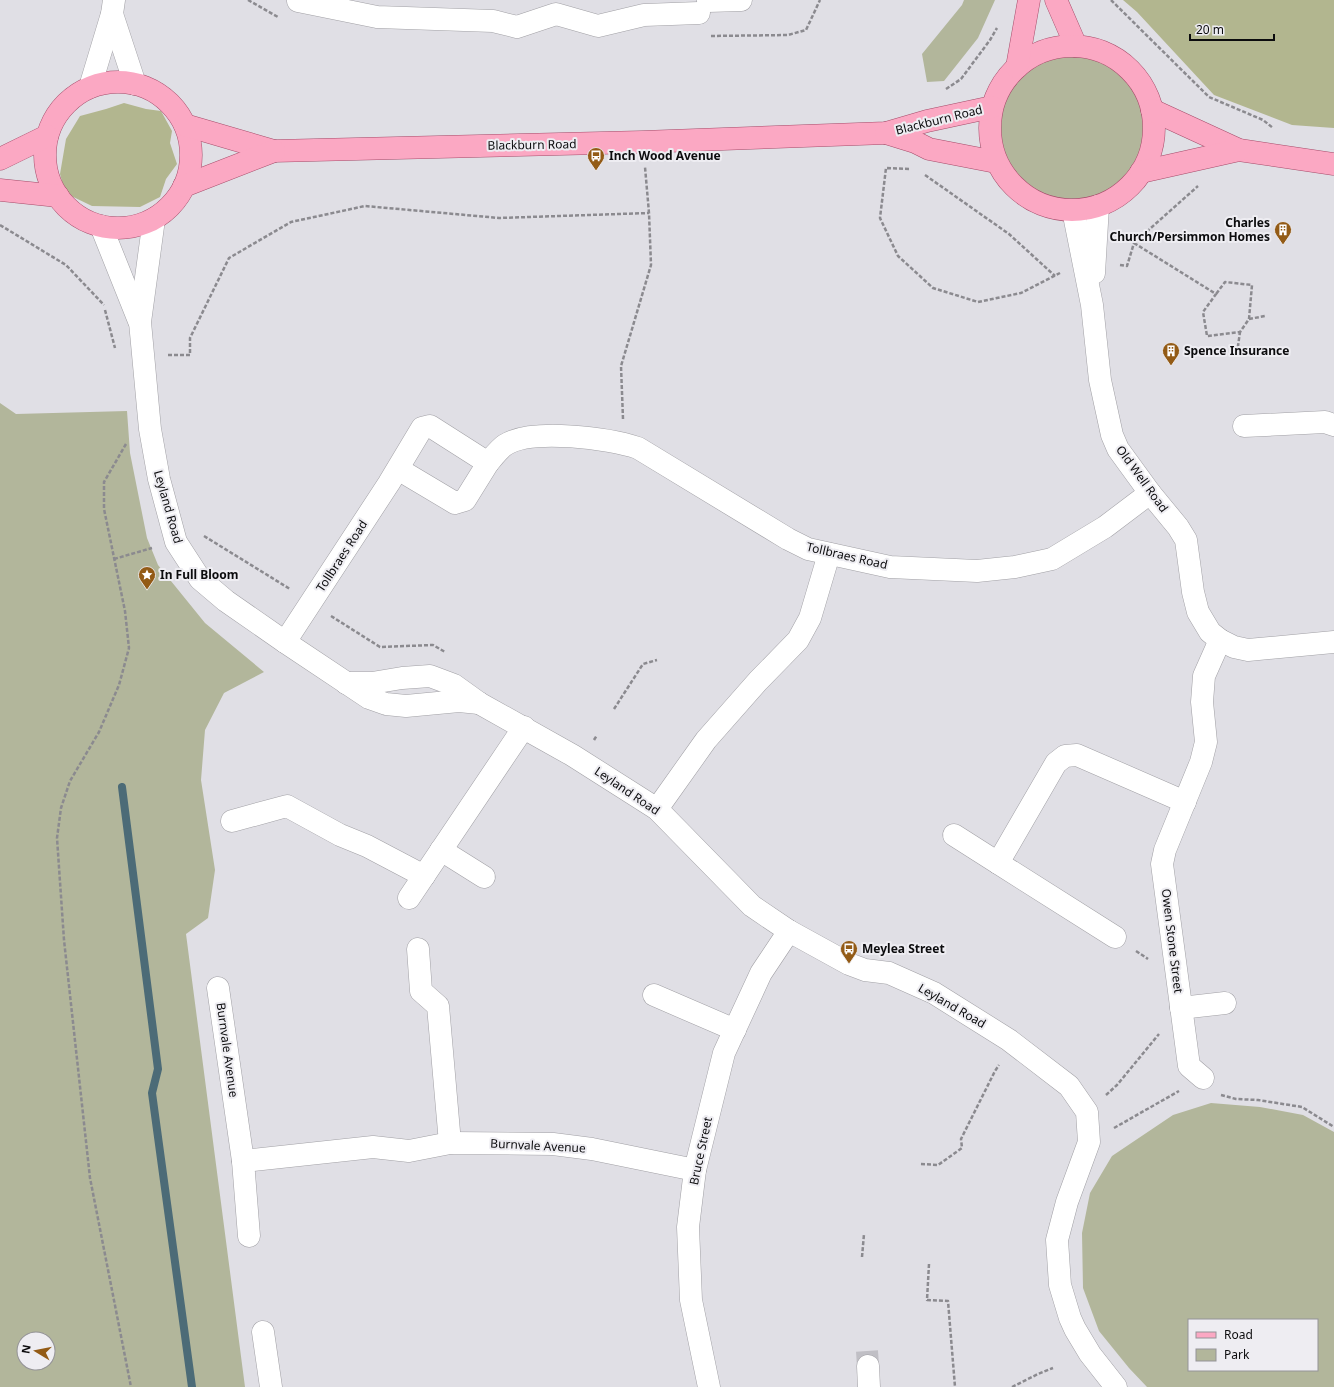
<svg xmlns="http://www.w3.org/2000/svg" width="1334" height="1387" viewBox="0 0 1334 1387" font-family="'Noto Sans',sans-serif">
<rect width="100%" height="100%" fill="#e0dfe5"/>
<!-- green -->
<g fill="#b2b69b" fill-rule="evenodd">
<path d="M 964,0 L 995,0 L 978,38 L 944,81 L 927,82 L 922,54 L 962,5 Z"/>
<circle cx="1072" cy="129" r="74"/>
<path d="M 0,403 L 16,414 L 127,411 L 130,453 L 147,538 L 158,565 L 205,623 L 264,672 L 224,693 L 205,730 L 201,780 L 215,870 L 208,918 L 186,934 L 245,1387 L 0,1387 ZM 24,1339 L 48,1339 L 48,1363 L 24,1363 Z"/>
<path d="M 1211,1103 L 1260,1107 L 1303,1115 L 1334,1132 L 1334,1387 L 1147,1387 L 1129,1368 L 1099,1331 L 1083,1288 L 1082,1233 L 1090,1193 L 1112,1156 L 1173,1115 ZM 1189,1320 L 1317,1320 L 1317,1370 L 1189,1370 Z"/>
</g>
<!-- forest -->
<g fill="#b2b68f">
<path d="M 1123,0 L 1334,0 L 1334,128 L 1292,125 L 1214,95 L 1137,12 Z"/>
<path d="M 124,103 L 146,109 L 161,111 L 172,131 L 170,143 L 177,164 L 166,179 L 160,197 L 140,207 L 92,206 L 65,193 L 60,174 L 66,139 L 80,116 L 106,109 Z"/>
</g>
<g fill="none" stroke-linecap="round" stroke-linejoin="round">
<!-- stream -->
<path stroke="#4c6b77" stroke-width="8" d="M 122,787 L 158,1069 L 152,1093 L 192,1387"/>
<!-- minor-tunnel -->
<path stroke="#c0bfc5" stroke-width="22" stroke-dasharray="22 11" stroke-linecap="butt" d="M 867,1351 L 868,1366"/>
<defs>
<g id="minor">
<path d="M 298,1 L 377,17 L 493,21 L 517,27 L 556,14 L 598,26 L 644,15 L 699,13"/>
<path d="M 708,1 L 741,0"/>
<path d="M 112,14 L 135,84"/>
<path d="M 90,87 L 112,14 L 114,0"/>
<path d="M 1073,210 L 1092,305 L 1100,380 L 1112,435 L 1118,449 L 1150,493 L 1178,527 L 1186,540 L 1193,592 L 1198,612 L 1210,632 L 1220,640 L 1234,647 L 1248,650 L 1334,642"/>
<path d="M 154,219 L 140,322 L 150,429 L 159,479 L 176,542 L 200,579 L 226,601 L 285,642 L 369,698 L 386,704 L 406,706 L 459,701 L 479,703"/>
<path d="M 101,226 L 139,321"/>
<path d="M 1094,273 L 1098,206"/>
<path d="M 1244,426 L 1325,422 L 1334,425"/>
<path d="M 398,469 L 455,503 L 465,500 L 488,463"/>
<path d="M 285,642 L 389,483 L 422,428 L 430,426 L 488,463 C 493,457 499,449 505,445 C 531,428 609,438 638,448 L 788,539 L 808,549 L 890,567 L 977,571 L 1015,567 L 1052,559 L 1105,527 L 1150,493"/>
<path d="M 346,683 L 372,683 L 402,678 L 430,676 L 454,685 L 479,703 L 572,755 L 657,809 L 752,906 L 789,931 L 849,964 L 865,970 L 889,973 L 934,993 L 1009,1040 L 1069,1086 L 1087,1112 L 1089,1142 L 1067,1202 L 1057,1240 L 1060,1285 L 1070,1318 L 1075,1329 L 1090,1354 L 1116,1387"/>
<path d="M 657,809 L 706,740 L 758,681 L 798,640 L 810,618 L 829,554"/>
<path d="M 232,821 L 287,806 L 340,835 L 367,846 L 424,876"/>
<path d="M 954,835 L 998,863"/>
<path d="M 441,850 L 484,877"/>
<path d="M 409,898 L 524,727"/>
<path d="M 1115,937 L 998,863 L 1056,763 L 1065,756 L 1077,755 L 1185,802"/>
<path d="M 418,949 L 421,991 L 438,1006 L 450,1143"/>
<path d="M 218,988 L 243,1161 L 249,1236"/>
<path d="M 654,995 L 735,1030"/>
<path d="M 1181,1008 L 1225,1003"/>
<path d="M 1203,1078 L 1189,1066 L 1162,864 L 1165,850 L 1201,762 L 1206,742 L 1202,702 L 1204,676 L 1220,640"/>
<path d="M 243,1161 L 373,1147 L 409,1151 L 450,1143 L 553,1144 L 592,1149 L 695,1170"/>
<path d="M 263,1332 L 271,1387"/>
<path d="M 868,1366 L 869,1387"/>
<path d="M 709,1387 L 691,1300 L 688,1227 L 695,1170 L 724,1053 L 761,973 L 789,931"/>
</g>
<g id="major">
<path d="M 1056,0 L 1076,46"/>
<circle cx="1072" cy="128" r="82"/>
<path d="M 1017,67 L 1029,0"/>
<circle cx="118" cy="155" r="73"/>
<path d="M 1152,110 L 1239,150 L 1334,164"/>
<path d="M 185,125 L 274,151 L 642,142 L 886,133 L 927,121 L 992,107"/>
<path d="M 886,133 L 915,142 L 929,149 L 996,162"/>
<path d="M 0,159 L 47,136"/>
<path d="M 1141,172 L 1239,150"/>
<path d="M 184,186 L 274,151"/>
<path d="M 0,190 L 58,196"/>
</g>
</defs>
<!-- minor casing -->
<use href="#minor" stroke="#a1a0a5" stroke-width="23"/>
<!-- major casing -->
<use href="#major" stroke="#a54c6a" stroke-width="23"/>
<!-- path -->
<g stroke="#8b8a8f" stroke-width="2.5" stroke-dasharray="4 2" stroke-linecap="butt">
<path d="M 248,0 L 278,17"/>
<path d="M 1111,0 L 1209,97 L 1263,120 L 1273,128"/>
<path d="M 711,36 L 788,35 L 806,30 L 820,0"/>
<path d="M 946,89 L 961,79 L 990,40 L 997,28"/>
<path d="M 909,169 L 886,168 L 880,218 L 898,256 L 933,288 L 978,302 L 1021,293 L 1060,273"/>
<path d="M 925,175 L 1009,234 L 1055,276"/>
<path d="M 0,225 L 66,265 L 104,305"/>
<path d="M 1134,243 L 1216,294 L 1203,312 L 1207,336 L 1240,332 L 1249,319 L 1252,285 L 1225,282 L 1216,294"/>
<path d="M 1120,265 L 1127,266 L 1134,243 L 1198,186"/>
<path d="M 105,310 L 115,348"/>
<path d="M 1249,319 L 1265,316"/>
<path d="M 1237,353 L 1240,332"/>
<path d="M 168,355 L 190,355 L 190,338 L 229,258 L 291,222 L 365,206 L 499,218 L 649,213"/>
<path d="M 623,419 L 621,366 L 651,265 L 649,213 L 645,167"/>
<path d="M 126,444 L 104,482 L 104,509 L 125,611 L 129,648 L 119,685 L 99,732 L 70,781 L 61,808 L 57,838 L 64,940 L 90,1178 L 131,1387"/>
<path d="M 204,536 L 290,589"/>
<path d="M 114,559 L 152,548"/>
<path d="M 331,616 L 380,647 L 433,645 L 445,652"/>
<path d="M 614,709 L 643,664 L 657,660"/>
<path d="M 594,740 L 597,735"/>
<path d="M 1136,951 L 1148,959"/>
<path d="M 1106,1095 L 1117,1085 L 1159,1034"/>
<path d="M 1221,1095 L 1236,1099 L 1258,1100 L 1302,1107 L 1334,1127"/>
<path d="M 1114,1128 L 1179,1091"/>
<path d="M 921,1164 L 938,1165 L 962,1148 L 961,1139 L 995,1071 L 999,1065"/>
<path d="M 862,1257 L 864,1234"/>
<path d="M 929,1264 L 927,1300 L 948,1301 L 955,1387"/>
<path d="M 1012,1387 L 1038,1374 L 1053,1368"/>
</g>
<!-- minor -->
<use href="#minor" stroke="#fff" stroke-width="22"/>
<!-- major -->
<use href="#major" stroke="#fba8c3" stroke-width="22"/>
</g>
<!-- icons -->
<defs>
<symbol id="bus-pin" viewBox="-11 -11 22 30"><path d="M0 17L-7.5 6A9.5 9.5 0 1 1 7.5 6Z" fill="#935b16" stroke="#eeedf2"/><path d="M-5-6H5V4H4V6H2V4H-2V6H-4V4H-5ZM-3.5-4V0h7V-4ZM-3.5 1.2v1.5H-2V1.2ZM2 1.2v1.5H3.5V1.2Z" fill="#fff"/></symbol>
<symbol id="building-pin" viewBox="-11 -11 22 30"><path d="M0 17L-7.5 6A9.5 9.5 0 1 1 7.5 6Z" fill="#935b16" stroke="#eeedf2"/><path d="M-4-6H4V6H1V3H-1V6H-4ZM-2.5-4.3h1.7v1.8h-1.7ZM.8-4.3h1.7v1.8H.8ZM-2.5-1h1.7V.8h-1.7ZM.8-1h1.7V.8H.8Z" fill="#fff"/></symbol>
<symbol id="sight-pin" viewBox="-11 -11 22 30"><path d="M0 17L-7.5 6A9.5 9.5 0 1 1 7.5 6Z" fill="#935b16" stroke="#eeedf2"/><path d="M0-6L1.8-2.2L6-1.7L2.9 1.2L3.7 5.4L0 3.3L-3.7 5.4L-2.9 1.2L-6-1.7L-1.8-2.2Z" fill="#fff"/></symbol>
</defs>
<g fill-rule="evenodd">
<use href="#bus-pin" x="586" y="146" width="20" height="27"/>
<use href="#building-pin" x="1273" y="220" width="20" height="27"/>
<use href="#building-pin" x="1161" y="341" width="20" height="27"/>
<use href="#sight-pin" x="137" y="565" width="20" height="27"/>
<use href="#bus-pin" x="839" y="939" width="20" height="27"/>
</g>
<g text-anchor="middle" stroke-width="4" stroke-linejoin="round" paint-order="stroke">
<!-- street labels -->
<g font-size="12" fill="#0c0c0e" stroke="#eeedf2">
<text transform="translate(939 120) rotate(-14)" y="4">Blackburn Road</text>
<text transform="translate(532 145) rotate(-1)" y="4">Blackburn Road</text>
<text transform="translate(1142 479) rotate(54)" y="4">Old Well Road</text>
<text transform="translate(168 507) rotate(74)" y="4">Leyland Road</text>
<text transform="translate(342 556) rotate(-57)" y="4">Tollbraes Road</text>
<text transform="translate(847 556) rotate(13)" y="4">Tollbraes Road</text>
<text transform="translate(627 791) rotate(34)" y="4">Leyland Road</text>
<text transform="translate(1172 941) rotate(83)" y="4">Owen Stone Street</text>
<text transform="translate(952 1006) rotate(30)" y="4">Leyland Road</text>
<text transform="translate(227 1050) rotate(82)" y="4">Burnvale Avenue</text>
<text transform="translate(538 1146) rotate(3)" y="4">Burnvale Avenue</text>
<text transform="translate(701 1151) rotate(-78)" y="4">Bruce Street</text>
</g>
<!-- poi labels -->
<g font-size="12" font-weight="bold" fill="#0c0c0e" stroke="#eeedf2" text-anchor="start">
<text x="609" y="160">Inch Wood Avenue</text>
<text x="1270" y="227" text-anchor="end">Charles<tspan x="1270" dy="14">Church/Persimmon Homes</tspan></text>
<text x="1184" y="355">Spence Insurance</text>
<text x="160" y="579">In Full Bloom</text>
<text x="862" y="953">Meylea Street</text>
</g>
</g>
<!-- legend -->
<rect x="1188" y="1319" width="130" height="52" fill="#eeedf2" stroke="#949397"/>
<rect x="1196" y="1332" width="20" height="6" fill="#fba8c3" stroke="#949397"/>
<text x="1224" y="1339" font-size="12" fill="#0c0c0e">Road</text>
<rect x="1196" y="1349" width="20" height="12" fill="#b2b69b" stroke="#949397"/>
<text x="1224" y="1359" font-size="12" fill="#0c0c0e">Park</text>
<!-- north arrow -->
<g transform="translate(36 1351) rotate(280)"><circle r="19" fill="#eeedf2" stroke="#949397"/>
<path d="M0-3L7 15L0 10L-7 15Z" fill="#935b16"/>
<text y="-6" font-size="11" font-weight="bold" text-anchor="middle" fill="#0c0c0e">N</text>
</g>
<!-- scale -->
<path d="M1190 34v6h84v-6" fill="none" stroke="#0c0c0e" stroke-width="2"/>
<text x="1196" y="34" font-size="12" fill="#0c0c0e" stroke="#eeedf2" stroke-width="3" paint-order="stroke">20 m</text>
</svg>
